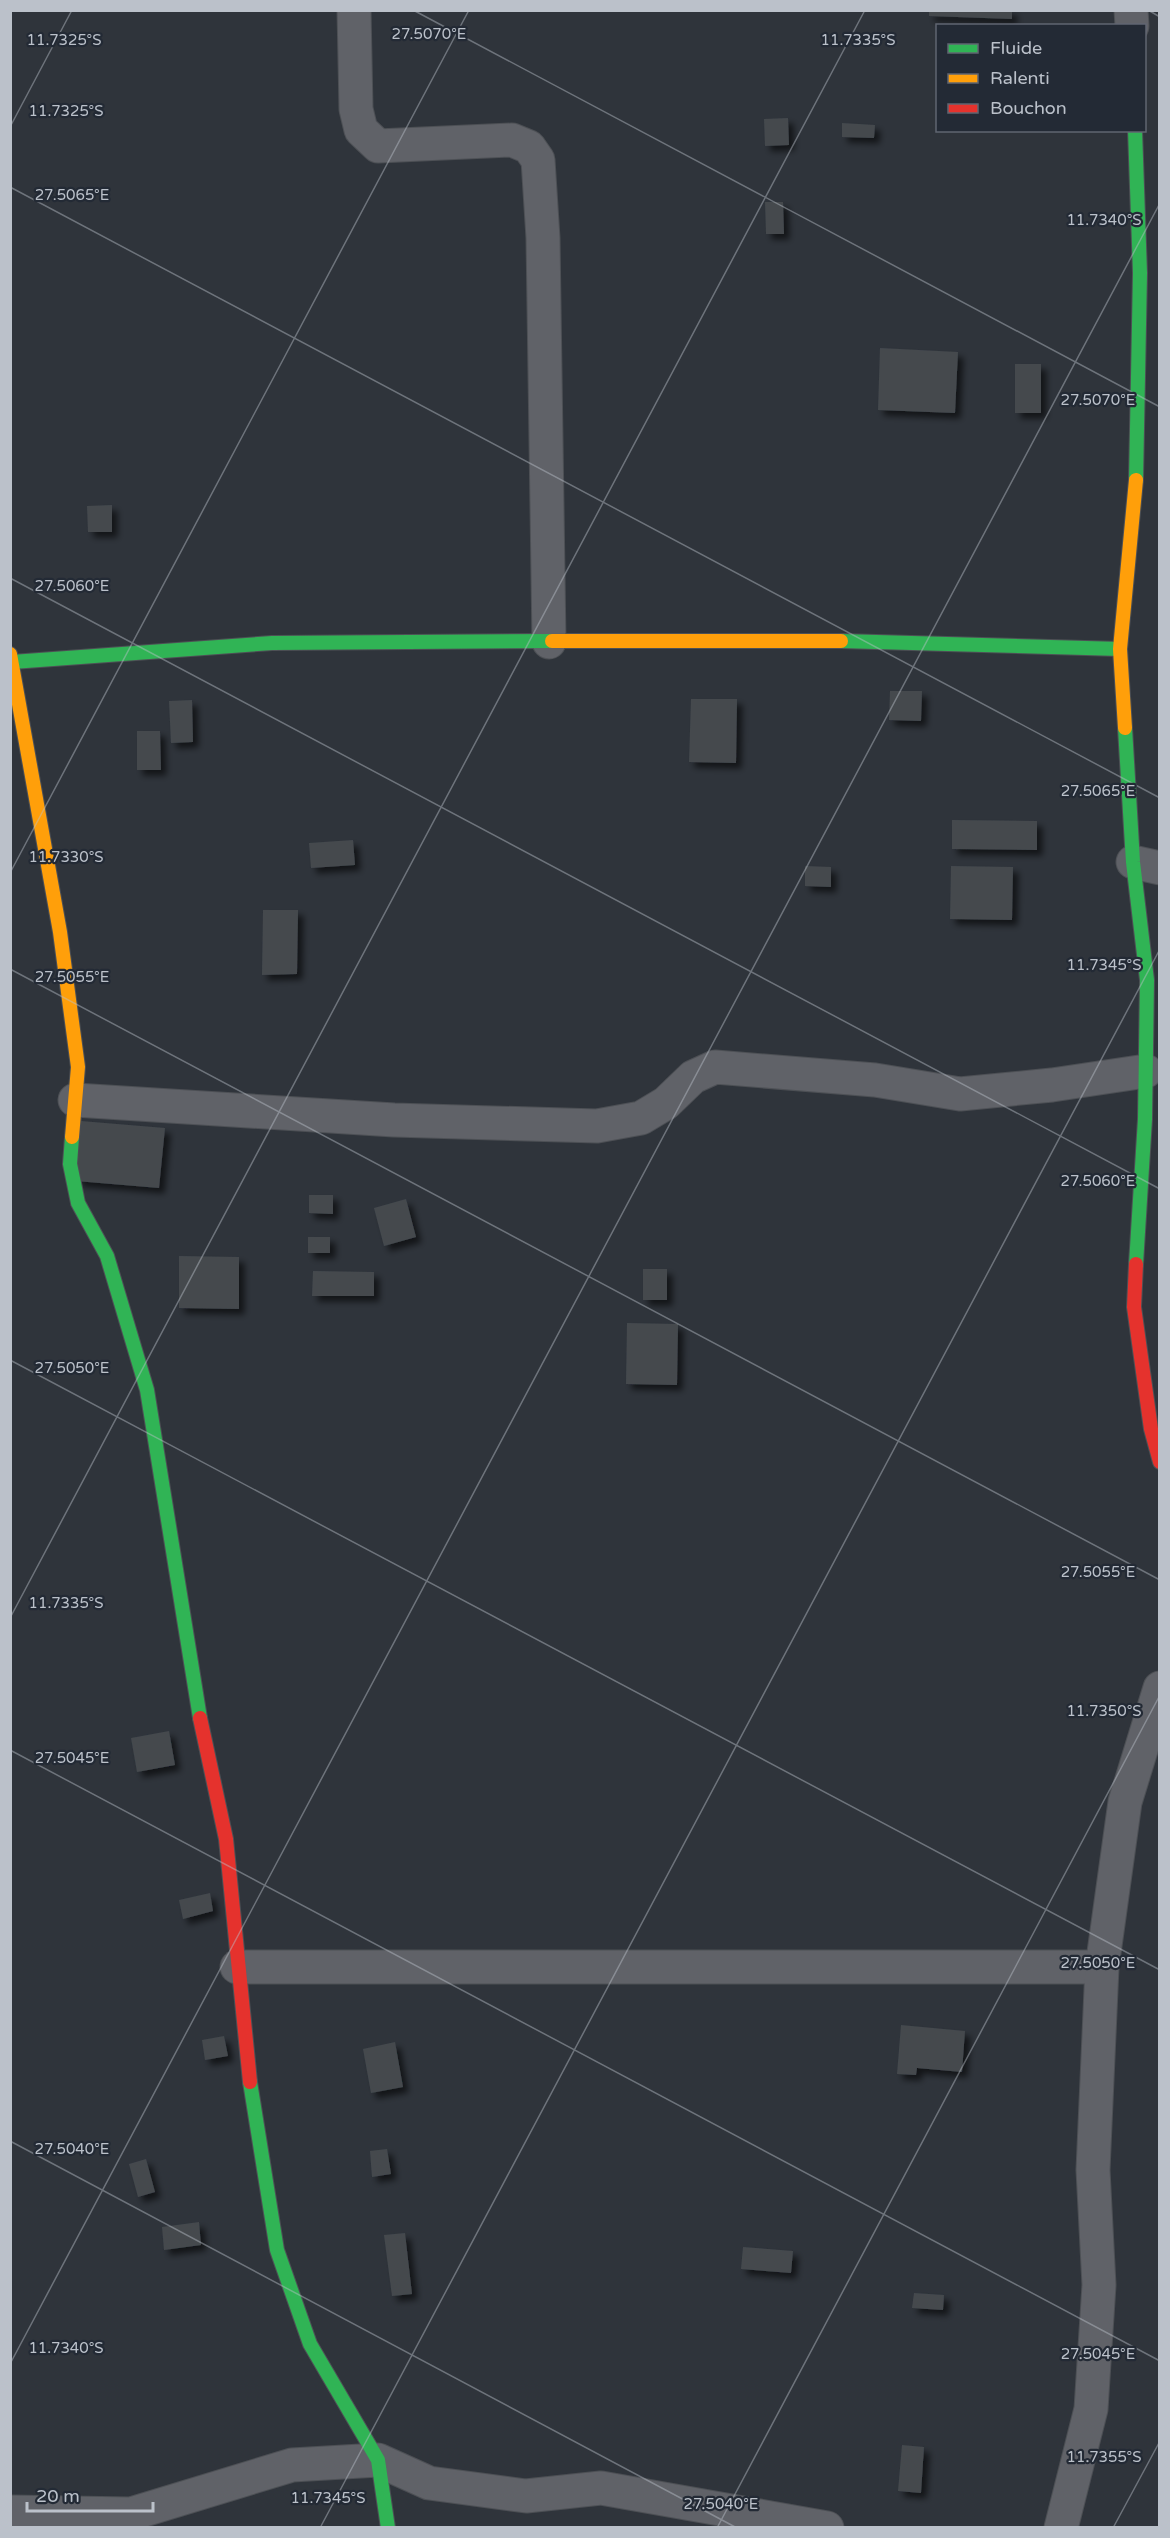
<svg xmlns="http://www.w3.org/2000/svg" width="1170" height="2538" viewBox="0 0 1170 2538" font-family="'Varela Round',sans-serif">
<defs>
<filter id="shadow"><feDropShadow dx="5.5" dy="5.5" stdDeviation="3" flood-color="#0009"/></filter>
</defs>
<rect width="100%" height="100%" fill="#2f343b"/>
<!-- building -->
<g fill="#44494e" filter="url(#shadow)">
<path d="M 929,10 L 1012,10 L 1012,19 L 929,16 Z"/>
<path d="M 788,118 L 789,145 L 765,146 L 764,119 Z"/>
<path d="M 842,123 L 875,125 L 874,138 L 842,137 Z"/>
<path d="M 765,202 L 783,202 L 784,234 L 766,234 Z"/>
<path d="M 880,348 L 958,352 L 955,413 L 878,410 Z"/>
<rect x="1015" y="364" width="26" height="49"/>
<path d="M 112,505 L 112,532 L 88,532 L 87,506 Z"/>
<path d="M 890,691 L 922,691 L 921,721 L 889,720 Z"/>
<path d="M 691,699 L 737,699 L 736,763 L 689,762 Z"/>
<path d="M 192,700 L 193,742 L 171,743 L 169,701 Z"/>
<path d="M 137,731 L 160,731 L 161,770 L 137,770 Z"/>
<path d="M 952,820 L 1037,821 L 1037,850 L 952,849 Z"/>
<path d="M 353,840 L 355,865 L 311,868 L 309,843 Z"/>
<path d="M 805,866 L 831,867 L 831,887 L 805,886 Z"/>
<path d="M 951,866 L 1013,867 L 1012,920 L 950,919 Z"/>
<path d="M 263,910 L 298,910 L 297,974 L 262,975 Z"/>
<path d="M 81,1121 L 165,1128 L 159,1188 L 76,1181 Z"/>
<path d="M 309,1195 L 333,1195 L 333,1214 L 309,1213 Z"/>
<path d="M 406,1199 L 416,1237 L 384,1246 L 374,1208 Z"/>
<rect x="308" y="1237" width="22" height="16"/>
<path d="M 179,1256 L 239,1257 L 239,1309 L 179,1308 Z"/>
<rect x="643" y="1269" width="24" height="31"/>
<path d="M 313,1271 L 374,1272 L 374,1296 L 312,1296 Z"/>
<path d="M 627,1323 L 678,1324 L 677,1385 L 626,1384 Z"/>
<path d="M 169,1731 L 175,1765 L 137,1772 L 131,1738 Z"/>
<path d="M 210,1893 L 213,1911 L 183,1919 L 179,1900 Z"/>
<path d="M 901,2025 L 965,2031 L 962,2072 L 917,2068 L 916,2075 L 897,2074 Z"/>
<path d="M 224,2036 L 228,2056 L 205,2060 L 202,2040 Z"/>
<path d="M 395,2042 L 403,2087 L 371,2093 L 363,2049 Z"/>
<path d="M 387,2149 L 391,2174 L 372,2177 L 370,2151 Z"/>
<path d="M 146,2159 L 155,2192 L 138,2197 L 129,2164 Z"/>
<path d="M 199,2222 L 201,2245 L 164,2250 L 162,2227 Z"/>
<path d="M 405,2233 L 412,2294 L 392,2296 L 384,2235 Z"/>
<path d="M 743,2247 L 793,2251 L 791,2273 L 741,2269 Z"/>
<path d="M 914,2293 L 944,2295 L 943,2310 L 912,2308 Z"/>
<path d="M 902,2445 L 924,2447 L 921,2493 L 898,2491 Z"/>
</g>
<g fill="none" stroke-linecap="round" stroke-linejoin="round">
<defs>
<g id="street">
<path d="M 354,10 L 356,109 L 361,130 L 378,146 L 512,140 L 529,147 L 538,160 L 543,238 L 549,642"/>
<path d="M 1131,10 L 1132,26"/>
<path d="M 1133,862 L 1160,868"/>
<path d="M 75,1100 L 394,1120 L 597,1126 L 641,1118 L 666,1103 L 693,1077 L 715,1067 L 875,1080 L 960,1094 L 1052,1085 L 1146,1071"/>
<path d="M 237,1967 L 1102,1967"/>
<path d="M 10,2512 L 131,2514 L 292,2465 L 378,2460 L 429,2483 L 526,2496 L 601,2488 L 827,2528"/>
<path d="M 1061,2528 L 1091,2409 L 1099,2285 L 1093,2170 L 1102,1967 L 1125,1802 L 1160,1688"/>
</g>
<g id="fast">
<path d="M 1135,130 L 1140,273 L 1136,480"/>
<path d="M 841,641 L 1120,649"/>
<path d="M 12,662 L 272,643 L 552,641"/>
<path d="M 1125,728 L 1133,862 L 1147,980 L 1145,1119 L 1136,1264"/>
<path d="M 72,1137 L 70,1164 L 78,1203 L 107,1256 L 147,1390 L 200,1718"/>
<path d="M 250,2082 L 277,2250 L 310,2344 L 378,2460 L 388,2528"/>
</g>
<g id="slow">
<path d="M 552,641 L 841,641"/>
<path d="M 10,654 L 60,932 L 78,1067 L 72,1137"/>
<path d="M 1125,728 L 1120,649 L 1136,480"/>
</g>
<g id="jam">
<path d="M 1136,1264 L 1134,1307 L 1151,1429 L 1160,1462"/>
<path d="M 200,1718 L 226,1839 L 250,2082"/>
</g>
</defs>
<!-- street casing -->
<use href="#street" stroke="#4d5055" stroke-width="35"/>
<!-- fast casing -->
<use href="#fast" stroke="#4d5055" stroke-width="16"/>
<!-- slow casing -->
<use href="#slow" stroke="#4d5055" stroke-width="16"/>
<!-- jam casing -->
<use href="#jam" stroke="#4d5055" stroke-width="16"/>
<!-- street -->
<use href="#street" stroke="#606268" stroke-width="33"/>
<!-- fast -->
<use href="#fast" stroke="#30b455" stroke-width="14"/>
<!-- slow -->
<use href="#slow" stroke="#ff9f0a" stroke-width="14"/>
<!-- jam -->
<use href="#jam" stroke="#e5322d" stroke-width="14"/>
</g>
<!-- ticks -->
<path fill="none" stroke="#bbc1ca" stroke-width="1.5" stroke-opacity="0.45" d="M 413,10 L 1160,407M 1148,10 L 1160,17M 10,127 L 72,10M 10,187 L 1160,798M 10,578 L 1160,1189M 10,873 L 469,10M 10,969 L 1160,1580M 10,1360 L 1160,1970M 10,1618 L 865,10M 10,1750 L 1160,2361M 10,2141 L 737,2528M 10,2364 L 1160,203M 320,2528 L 1160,949M 717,2528 L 1160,1695M 1113,2528 L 1160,2441"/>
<g font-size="15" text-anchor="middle" fill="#bbc1ca" stroke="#232a35" stroke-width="4.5" stroke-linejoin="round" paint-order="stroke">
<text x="429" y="39">27.5070°E</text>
<text x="64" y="45">11.7325°S</text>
<text x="858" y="45">11.7335°S</text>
<text x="66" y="116">11.7325°S</text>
<text x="72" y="200">27.5065°E</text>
<text x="1104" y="225">11.7340°S</text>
<text x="1098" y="405">27.5070°E</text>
<text x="72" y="591">27.5060°E</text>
<text x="1098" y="796">27.5065°E</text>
<text x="66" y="862">11.7330°S</text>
<text x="1104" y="970">11.7345°S</text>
<text x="72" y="982">27.5055°E</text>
<text x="1098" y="1186">27.5060°E</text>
<text x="72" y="1373">27.5050°E</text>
<text x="1098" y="1577">27.5055°E</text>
<text x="66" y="1608">11.7335°S</text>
<text x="1104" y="1716">11.7350°S</text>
<text x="72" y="1763">27.5045°E</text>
<text x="1098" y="1968">27.5050°E</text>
<text x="72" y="2154">27.5040°E</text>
<text x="66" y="2353">11.7340°S</text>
<text x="1098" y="2359">27.5045°E</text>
<text x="1104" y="2462">11.7355°S</text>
<text x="328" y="2503">11.7345°S</text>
<text x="721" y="2509">27.5040°E</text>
</g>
<!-- border -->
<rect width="1170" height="2538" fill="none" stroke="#bbc1ca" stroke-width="24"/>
<!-- legend -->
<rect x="936" y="24" width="210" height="108" fill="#232a35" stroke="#606671" stroke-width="1.5"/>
<rect x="948" y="44" width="30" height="9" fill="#30b455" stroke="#606671" stroke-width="1.5"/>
<text x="990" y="54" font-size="18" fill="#bbc1ca">Fluide</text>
<rect x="948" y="74" width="30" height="9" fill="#ff9f0a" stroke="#606671" stroke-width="1.5"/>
<text x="990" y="84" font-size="18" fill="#bbc1ca">Ralenti</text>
<rect x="948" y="104" width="30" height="9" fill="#e5322d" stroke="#606671" stroke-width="1.5"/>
<text x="990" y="114" font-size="18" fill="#bbc1ca">Bouchon</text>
<!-- scale -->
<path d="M27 2502v9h126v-9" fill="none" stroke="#bbc1ca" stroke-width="3"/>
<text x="36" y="2502" font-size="18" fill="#bbc1ca" stroke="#232a35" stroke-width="4.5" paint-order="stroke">20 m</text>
</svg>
